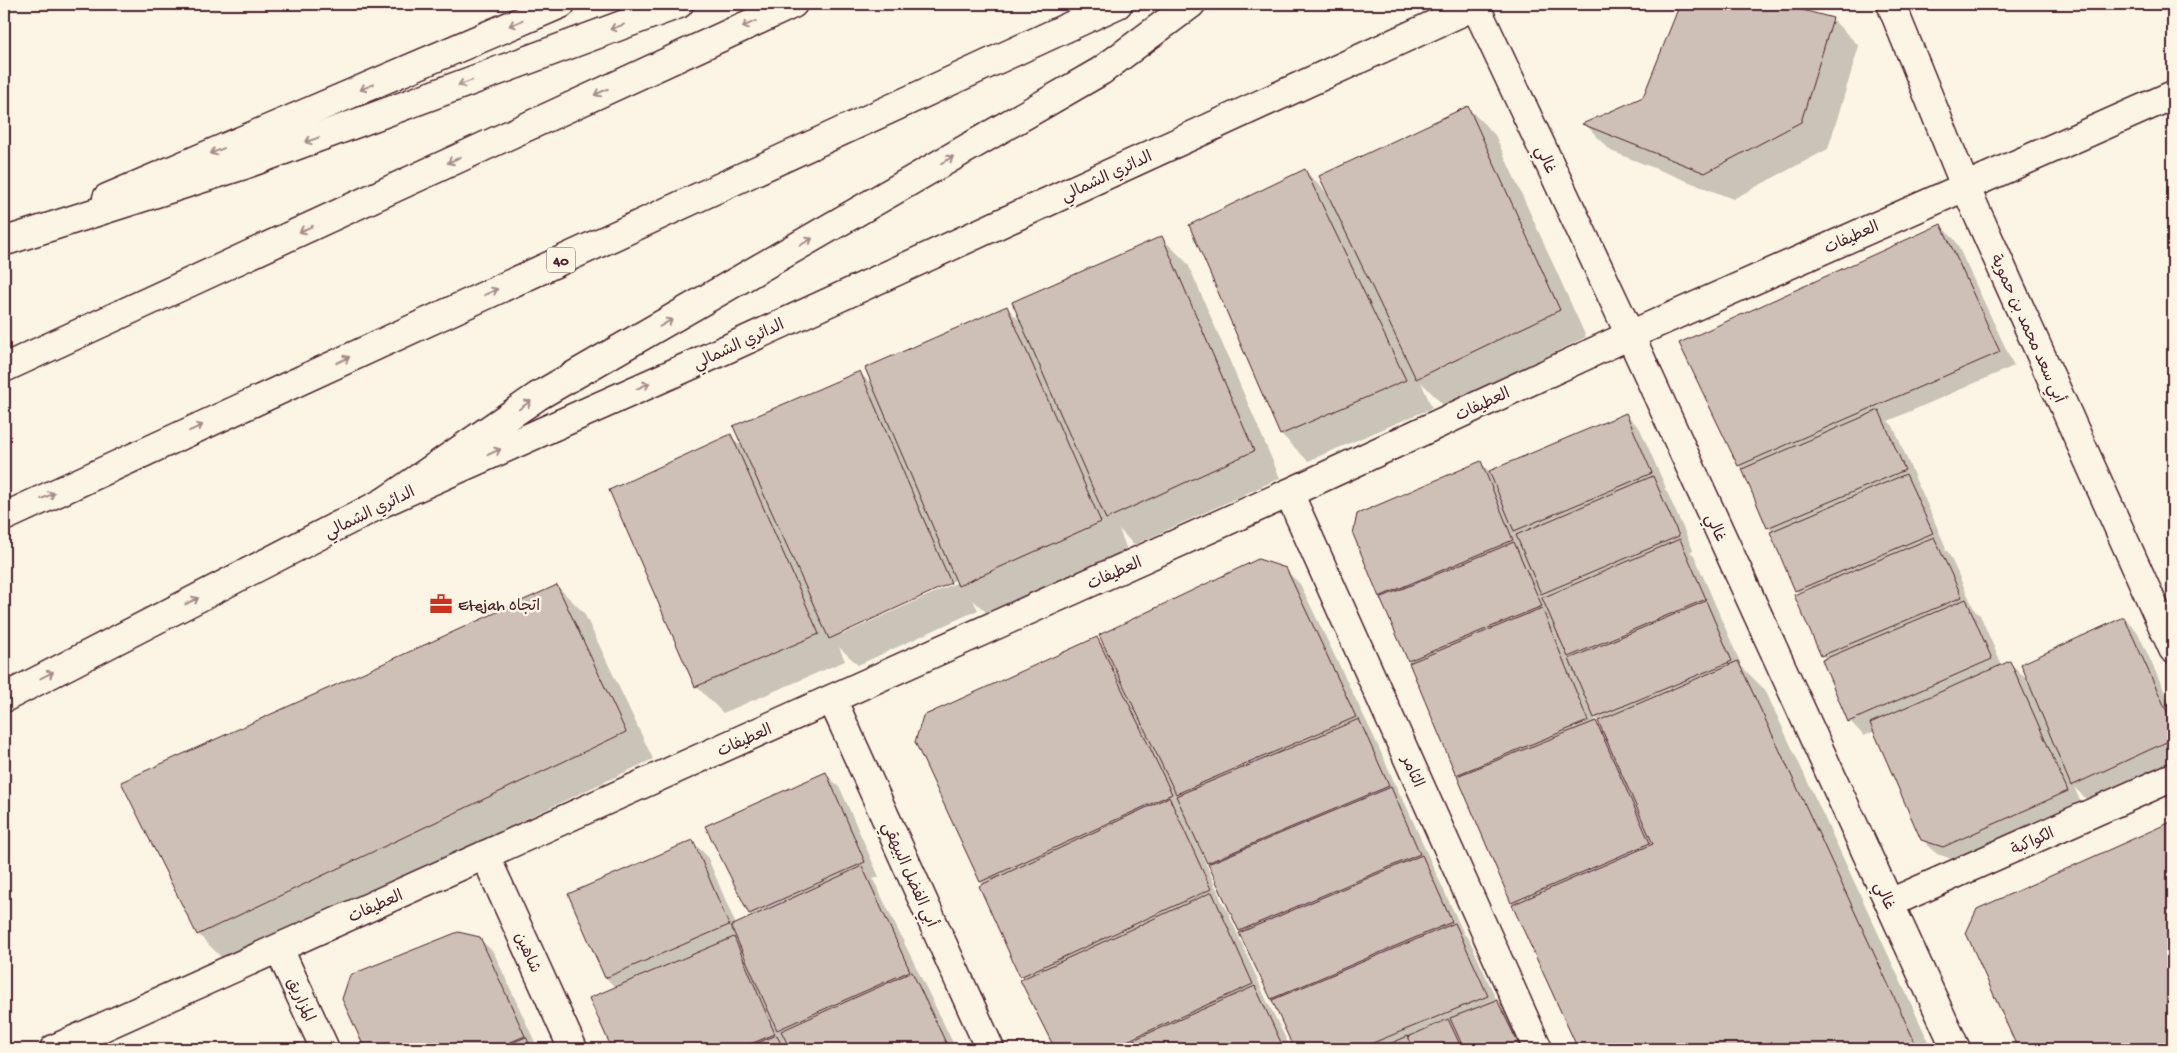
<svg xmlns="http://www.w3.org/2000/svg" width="2177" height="1053" viewBox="0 0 2177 1053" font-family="'Gochi Hand','Playpen Sans Arabic',sans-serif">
<rect width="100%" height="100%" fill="#fcf5e5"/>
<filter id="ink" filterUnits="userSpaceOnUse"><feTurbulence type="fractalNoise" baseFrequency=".02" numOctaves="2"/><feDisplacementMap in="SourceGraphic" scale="10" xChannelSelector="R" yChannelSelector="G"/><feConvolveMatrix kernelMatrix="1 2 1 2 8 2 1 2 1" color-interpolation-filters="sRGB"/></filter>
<g filter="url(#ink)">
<!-- shadow -->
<g fill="#0003" fill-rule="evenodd">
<path d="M 1681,4 L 1775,4 L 1832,19 L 1859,46 L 1828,149 L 1733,199 L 1611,151 L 1585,124 L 1644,98 Z"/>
<path d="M 1468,108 L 1495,135 L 1586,337 L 1444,406 L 1421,382 L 1432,408 L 1308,461 L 1281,434 L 1305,171 L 1330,196 Z"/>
<path d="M 1940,225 L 1955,240 L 2014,366 L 1888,421 L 1893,426 L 1918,485 L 1917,486 L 1921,490 L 1946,548 L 1944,549 L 1948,552 L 1975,611 L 1980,615 L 2002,666 L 2010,663 L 2025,677 L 2030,688 L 2124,618 L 2138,633 L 2173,710 L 2173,760 L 2087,800 L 2074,787 L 2082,805 L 1958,861 L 1937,854 L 1922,839 L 1875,731 L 1864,736 L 1850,721 L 1827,659 L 1822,655 L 1800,594 L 1796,590 L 1773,532 L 1768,527 L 1743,470 L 1739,466 L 1680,344 Z"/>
<path d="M 1161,237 L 1188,264 L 1280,478 L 1134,545 L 1119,529 L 1127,550 L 986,612 L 973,600 L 978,610 L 858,665 L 839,647 L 845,661 L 723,713 L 696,686 L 731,436 L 745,450 L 860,373 L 874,387 L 1007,308 L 1023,324 ZM 957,579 L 958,582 L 841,635 L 841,632 Z"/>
<path d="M 1626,414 L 1640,429 L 1666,488 L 1664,488 L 1667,492 L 1693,550 L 1690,552 L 1694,555 L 1742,667 L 1765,690 L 1932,1049 L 1580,1049 L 1512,902 L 1412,663 L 1409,660 L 1380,596 L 1481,463 L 1490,472 ZM 1594,716 L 1600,722 L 1603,731 L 1597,724 Z"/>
<path d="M 1285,569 L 1300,584 L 1373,735 L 1402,799 L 1405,803 L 1434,869 L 1464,934 L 1469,939 L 1497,1001 L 1511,1016 L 1527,1049 L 1295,1049 L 1200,844 L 1198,845 L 1223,904 L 1226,908 L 1266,999 L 1291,1049 L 1057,1049 L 1021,980 L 1024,979 L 1021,976 L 984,885 L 981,882 L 1097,639 L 1107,648 Z"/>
<path d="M 557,586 L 584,613 L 653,759 L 225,961 L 198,934 Z"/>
<path d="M 826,774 L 840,788 L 879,877 L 873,879 L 956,1049 L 613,1049 L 591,999 L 616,988 L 606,978 L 570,895 L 693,842 L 707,856 L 736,925 L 754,917 L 750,914 L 707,827 Z"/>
<path d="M 2173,822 L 2173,1049 L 2020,1049 L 1967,933 L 1978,910 Z"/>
<path d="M 480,939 L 494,953 L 538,1049 L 367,1049 L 344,999 Z"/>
</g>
<!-- building -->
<g fill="#cfc0b7" stroke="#4a1f2b">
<path d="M 1680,4 L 1780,4 L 1833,18 L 1801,122 L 1705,173 L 1582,124 L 1643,97 Z"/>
<path d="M 1468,106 L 1560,310 L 1416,379 L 1319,176 Z"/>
<path d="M 1305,169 L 1406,380 L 1280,435 L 1189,225 Z"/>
<path d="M 1941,224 L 2000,352 L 1738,466 L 1679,343 Z"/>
<path d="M 1162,236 L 1254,451 L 1106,519 L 1012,302 Z"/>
<path d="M 1007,306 L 1101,522 L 958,586 L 865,368 Z"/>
<path d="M 860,371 L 951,583 L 829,639 L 733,426 Z"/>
<path d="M 1879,410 L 1905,470 L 1767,528 L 1742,469 Z"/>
<path d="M 1626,413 L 1652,473 L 1514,531 L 1489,471 Z"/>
<path d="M 731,434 L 819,634 L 695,687 L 609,490 Z"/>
<path d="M 1481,461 L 1513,540 L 1379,597 L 1353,534 L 1357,514 Z"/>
<path d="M 1906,474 L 1933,533 L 1795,591 L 1770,532 Z"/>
<path d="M 1653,476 L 1679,536 L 1541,594 L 1516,535 Z"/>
<path d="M 1934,537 L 1962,597 L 1821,656 L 1794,595 Z"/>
<path d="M 1680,539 L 1706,599 L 1568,657 L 1542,598 Z"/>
<path d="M 1514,542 L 1542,606 L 1408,661 L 1380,598 Z"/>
<path d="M 1258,559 L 1286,568 L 1356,717 L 1176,794 L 1099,635 Z"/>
<path d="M 557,585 L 626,732 L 197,935 L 121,782 Z"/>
<path d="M 1966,599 L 1992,659 L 1848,722 L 1822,660 Z"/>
<path d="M 1706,601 L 1732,661 L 1594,718 L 1569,659 Z"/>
<path d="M 1542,608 L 1588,721 L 1456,775 L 1409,663 Z"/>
<path d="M 2124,617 L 2173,725 L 2173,739 L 2071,786 L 2021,664 Z"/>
<path d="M 1097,637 L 1172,794 L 980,882 L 915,742 L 923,716 Z"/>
<path d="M 1738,661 L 1822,841 L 1918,1049 L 1578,1049 L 1512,905 L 1653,844 L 1598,721 Z"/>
<path d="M 2010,661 L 2068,791 L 1943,847 L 1921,840 L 1870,723 Z"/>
<path d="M 1359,719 L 1389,786 L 1207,863 L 1176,796 Z"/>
<path d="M 1596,721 L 1650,843 L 1511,903 L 1457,776 Z"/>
<path d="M 826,772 L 865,862 L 749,914 L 705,826 Z"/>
<path d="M 1391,787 L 1420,854 L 1239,931 L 1208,864 Z"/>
<path d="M 1169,797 L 1211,889 L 1020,977 L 979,886 Z"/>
<path d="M 2173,821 L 2173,1049 L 2018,1049 L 1966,933 L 1977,909 Z"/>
<path d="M 693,840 L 729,925 L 605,978 L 568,894 Z"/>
<path d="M 1422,855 L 1452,922 L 1271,999 L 1239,933 Z"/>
<path d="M 862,866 L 910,971 L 777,1030 L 731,926 Z"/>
<path d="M 1212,892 L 1253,984 L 1109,1049 L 1055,1049 L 1020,980 Z"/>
<path d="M 1455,923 L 1488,996 L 1358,1049 L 1294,1049 L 1272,1000 Z"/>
<path d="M 458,932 L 480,937 L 525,1036 L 494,1049 L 365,1049 L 342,999 L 350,975 Z"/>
<path d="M 734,937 L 775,1034 L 738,1049 L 612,1049 L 589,998 Z"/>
<path d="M 912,972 L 949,1049 L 790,1049 L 781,1031 Z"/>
<path d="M 1255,986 L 1284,1049 L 1113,1049 Z"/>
<path d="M 1497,1000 L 1521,1049 L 1464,1049 L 1450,1018 Z"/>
<path d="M 1448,1019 L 1462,1049 L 1414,1049 L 1408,1037 Z"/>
<path d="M 777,1035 L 783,1049 L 742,1049 Z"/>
<path d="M 1408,1036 L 1413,1049 L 1378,1049 Z"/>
<path d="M 526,1037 L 532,1049 L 497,1049 Z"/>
<path d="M 299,1043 L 302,1049 L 284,1049 Z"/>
</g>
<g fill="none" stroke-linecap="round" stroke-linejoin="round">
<defs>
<g id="street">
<path d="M 1891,4 L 1965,186 L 2173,649"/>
<path d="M 1475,5 L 1630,335 L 1956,1049"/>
<path d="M 1289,493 L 1538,1049"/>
<path d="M 832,699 L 990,1049"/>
<path d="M 485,855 L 573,1049"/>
<path d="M 1890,903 L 2173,777"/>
<path d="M 279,949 L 325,1049"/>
<path d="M 54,1049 L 1289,493 L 1630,335 L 2173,95"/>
</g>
<g id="secondary">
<path d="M 107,198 L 561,4"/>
<path d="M 4,698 L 384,502 L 694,364 L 1479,4"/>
</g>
<g id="highway">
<path d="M 9,240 L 241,166 L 679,4"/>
<path d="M 4,368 L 793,4"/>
<path d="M 384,502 L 538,396 L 1101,71 L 1191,4"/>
<path d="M 4,517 L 1118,4"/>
</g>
</defs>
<!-- street casing -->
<use href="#street" stroke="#4a1f2b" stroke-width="31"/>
<!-- secondary casing -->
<use href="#secondary" stroke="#4a1f2b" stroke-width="31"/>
<!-- highway casing -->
<use href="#highway" stroke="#4a1f2b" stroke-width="31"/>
<!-- street -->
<use href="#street" stroke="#fcf5e5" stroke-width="28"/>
<!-- secondary -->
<use href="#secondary" stroke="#fcf5e5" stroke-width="28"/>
<!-- highway -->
<use href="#highway" stroke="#fcf5e5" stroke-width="28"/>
</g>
<!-- one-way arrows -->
<defs><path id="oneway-shaft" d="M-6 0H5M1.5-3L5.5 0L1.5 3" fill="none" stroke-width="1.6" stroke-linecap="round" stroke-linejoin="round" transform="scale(1.25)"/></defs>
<g stroke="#a38a88">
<use href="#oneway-shaft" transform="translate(516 23) rotate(157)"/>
<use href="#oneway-shaft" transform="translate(749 24) rotate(155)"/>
<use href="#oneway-shaft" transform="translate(617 27) rotate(160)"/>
<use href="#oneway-shaft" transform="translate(465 83) rotate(160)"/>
<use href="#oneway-shaft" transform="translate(367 87) rotate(157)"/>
<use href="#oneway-shaft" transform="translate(601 92) rotate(155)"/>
<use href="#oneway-shaft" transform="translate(312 140) rotate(160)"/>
<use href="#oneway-shaft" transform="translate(217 151) rotate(157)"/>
<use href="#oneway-shaft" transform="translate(454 160) rotate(155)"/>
<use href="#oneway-shaft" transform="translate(947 160) rotate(-30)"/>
<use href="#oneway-shaft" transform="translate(306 229) rotate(155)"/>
<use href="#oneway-shaft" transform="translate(806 242) rotate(-30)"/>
<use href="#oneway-shaft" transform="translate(491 292) rotate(-25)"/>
<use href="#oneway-shaft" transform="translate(666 323) rotate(-30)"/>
<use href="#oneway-shaft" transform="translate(343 360) rotate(-25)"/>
<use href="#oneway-shaft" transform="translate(643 386) rotate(-24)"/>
<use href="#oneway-shaft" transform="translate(525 405) rotate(-35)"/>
<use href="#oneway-shaft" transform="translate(196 428) rotate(-25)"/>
<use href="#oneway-shaft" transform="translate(494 452) rotate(-24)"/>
<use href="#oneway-shaft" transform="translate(48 496) rotate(-25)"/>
<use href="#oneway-shaft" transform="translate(192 601) rotate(-27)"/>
<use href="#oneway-shaft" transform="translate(47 675) rotate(-27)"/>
</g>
</g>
<!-- icons -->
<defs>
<symbol id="office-bare" viewBox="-9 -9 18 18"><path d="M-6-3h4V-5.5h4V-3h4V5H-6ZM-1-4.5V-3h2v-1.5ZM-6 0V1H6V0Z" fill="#c8321e" stroke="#fcf5e5" stroke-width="2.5" paint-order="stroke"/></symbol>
</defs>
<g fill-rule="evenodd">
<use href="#office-bare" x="425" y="588" width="32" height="32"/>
</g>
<g text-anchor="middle" stroke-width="5" stroke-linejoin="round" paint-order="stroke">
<!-- shield labels -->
<rect fill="#fcf5e5" stroke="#7f5f63" stroke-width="1" x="547" y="247.5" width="28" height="25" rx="4"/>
<g font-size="15" font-weight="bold" fill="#4a1f2b">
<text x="561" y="265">40</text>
</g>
<!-- street labels -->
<g font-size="16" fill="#4a1f2b" stroke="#fcf5e5">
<text transform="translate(1547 159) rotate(65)" y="6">غالي</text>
<text transform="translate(1106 175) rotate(-25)" y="6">الدائري الشمالي</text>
<text transform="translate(1851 236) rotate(-24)" y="6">العطيفات</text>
<text transform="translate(2029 328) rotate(66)" y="6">أبي سعد محمد بن حموية</text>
<text transform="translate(738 343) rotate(-25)" y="6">الدائري الشمالي</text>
<text transform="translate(1482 403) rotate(-25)" y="6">العطيفات</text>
<text transform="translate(369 511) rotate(-26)" y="6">الدائري الشمالي</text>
<text transform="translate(1717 527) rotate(65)" y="6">غالي</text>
<text transform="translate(1114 572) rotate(-24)" y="6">العطيفات</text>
<text transform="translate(744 739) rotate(-24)" y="6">العطيفات</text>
<text transform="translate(1414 771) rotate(66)" y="6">الثامر</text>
<text transform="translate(2032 840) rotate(-24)" y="6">الكواكبة</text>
<text transform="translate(911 874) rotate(66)" y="6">أبي الفضل البيهقي</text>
<text transform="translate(1886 895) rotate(65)" y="6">غالي</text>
<text transform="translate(375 905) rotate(-24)" y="6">العطيفات</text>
<text transform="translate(529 952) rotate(66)" y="6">شاهين</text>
<text transform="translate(302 999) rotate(65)" y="6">المزاريق</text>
</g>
<!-- poi labels -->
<g font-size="16" fill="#4a1f2b" stroke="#fcf5e5" text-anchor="start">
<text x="458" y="610">Etejah اتجاه</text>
</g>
</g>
<!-- margin -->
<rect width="2177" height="1053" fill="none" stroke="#fcf5e5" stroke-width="20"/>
<rect x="10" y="10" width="2157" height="1033" fill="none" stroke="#4a1f2b" stroke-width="2" filter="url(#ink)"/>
</svg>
